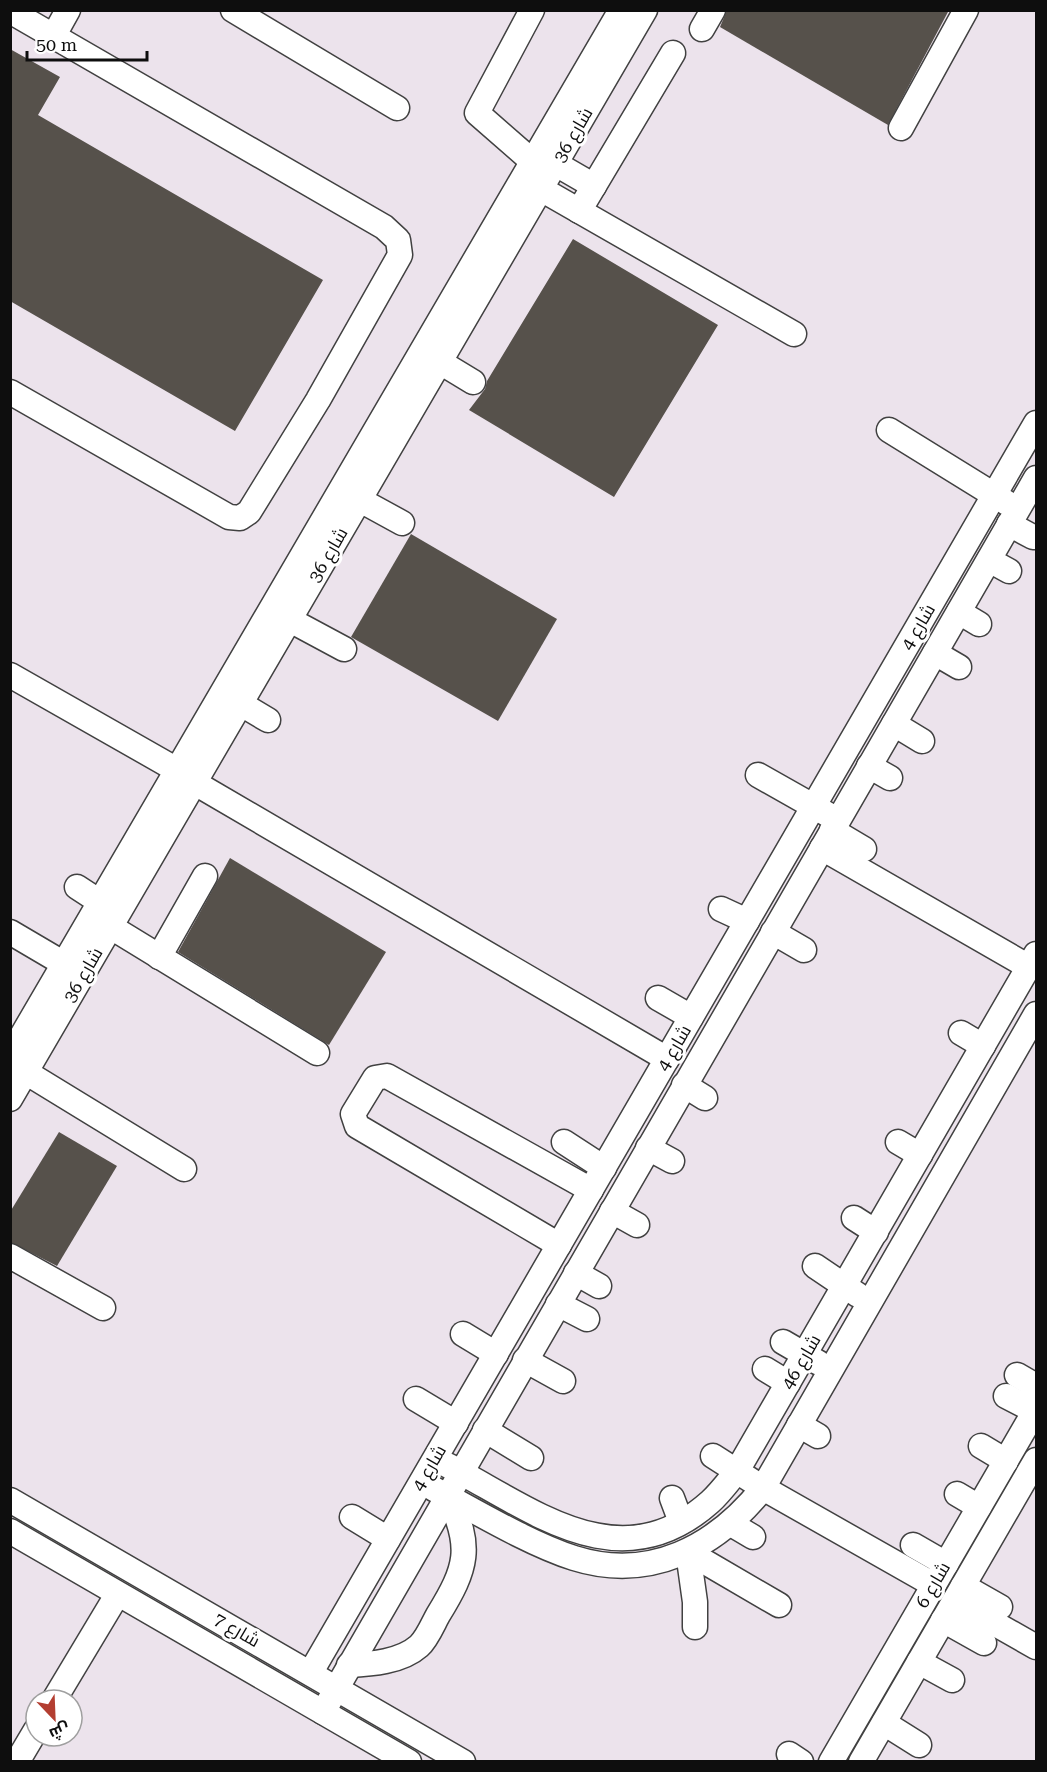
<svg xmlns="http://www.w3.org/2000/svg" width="1047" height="1772" viewBox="0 0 1047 1772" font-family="'Roboto Serif',Cairo,serif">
<rect width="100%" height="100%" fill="#fefdf0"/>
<!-- industrial -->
<path fill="#ece3ec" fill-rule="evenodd" d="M 11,11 L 1036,11 L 1036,1761 L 11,1762 ZM 36,1700 L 72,1700 L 72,1736 L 36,1736 Z"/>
<!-- building -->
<g fill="#56514b">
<path d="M 727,10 L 949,10 L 888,125 L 720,27 Z"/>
<path d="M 10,49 L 60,77 L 38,115 L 323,280 L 235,431 L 10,301 Z"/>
<path d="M 573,239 L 718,325 L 614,497 L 469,410 L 485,389 L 487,381 Z"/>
<path d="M 411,534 L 557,619 L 498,721 L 351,637 Z"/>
<path d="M 230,858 L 386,952 L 329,1045 L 178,952 Z"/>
<path d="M 59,1132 L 117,1166 L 57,1266 L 10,1242 L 10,1212 Z"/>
</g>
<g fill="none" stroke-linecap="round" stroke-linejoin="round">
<defs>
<g id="minor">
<path d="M 233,10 L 397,108"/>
<path d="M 532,10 L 477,113 L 533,162 L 546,171"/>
<path d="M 10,11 L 384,227 L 398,240 L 400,255 L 318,400 L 249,512 L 240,518 L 229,517 L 10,392"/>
<path d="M 702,29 L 713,10"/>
<path d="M 53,37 L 68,10"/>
<path d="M 901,128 L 966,10"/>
<path d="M 556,164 L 594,186"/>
<path d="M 541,189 L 794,334"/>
<path d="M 579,211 L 673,53"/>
<path d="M 440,362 L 473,382"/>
<path d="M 889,430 L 1007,503"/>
<path d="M 360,500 L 402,523"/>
<path d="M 1009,524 L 1033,537"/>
<path d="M 989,560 L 1009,571"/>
<path d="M 959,612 L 979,624"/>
<path d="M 290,620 L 344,649"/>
<path d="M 935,653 L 959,667"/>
<path d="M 10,675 L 177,770"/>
<path d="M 241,704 L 268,720"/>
<path d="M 894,724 L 922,741"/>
<path d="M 869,766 L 890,778"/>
<path d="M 758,775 L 827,814"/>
<path d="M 195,783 L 667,1059"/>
<path d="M 832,830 L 864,849"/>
<path d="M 822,848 L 1029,967"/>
<path d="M 77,887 L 100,902"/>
<path d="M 721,909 L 747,921"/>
<path d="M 111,927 L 317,1053"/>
<path d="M 10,932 L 78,972"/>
<path d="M 773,932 L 804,950"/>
<path d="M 159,957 L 205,876"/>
<path d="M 658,998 L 691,1017"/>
<path d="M 961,1033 L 983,1046"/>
<path d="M 10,1056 L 621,10"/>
<path d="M 14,1065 L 184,1169"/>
<path d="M 684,1085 L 705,1098"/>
<path d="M 10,1099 L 645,10"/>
<path d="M 564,1142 L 604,1168"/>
<path d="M 898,1142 L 920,1155"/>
<path d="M 648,1148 L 672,1161"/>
<path d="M 612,1211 L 637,1225"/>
<path d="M 854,1218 L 876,1232"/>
<path d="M 559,1245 L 357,1126 L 353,1114 L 375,1078 L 387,1076 L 591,1190"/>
<path d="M 10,1256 L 103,1308"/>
<path d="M 815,1266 L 858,1295"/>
<path d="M 576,1273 L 599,1286"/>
<path d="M 558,1304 L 587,1319"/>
<path d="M 463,1334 L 496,1354"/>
<path d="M 783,1342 L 819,1363"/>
<path d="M 525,1360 L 563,1381"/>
<path d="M 765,1369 L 788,1383"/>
<path d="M 1017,1375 L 1036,1386"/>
<path d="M 1006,1396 L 1035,1411"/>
<path d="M 416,1399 L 456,1423"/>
<path d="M 799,1425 L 818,1436"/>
<path d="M 485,1430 L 531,1458"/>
<path d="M 981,1446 L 1006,1461"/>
<path d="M 713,1456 L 763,1488 L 934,1585"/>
<path d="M 447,1465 C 532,1509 619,1583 710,1502 C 720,1493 728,1482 737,1471 L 1036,954"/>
<path d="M 434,1489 C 475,1511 530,1544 574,1558 C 650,1582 716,1547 763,1488 L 1036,1014"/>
<path d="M 957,1494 L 979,1507"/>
<path d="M 672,1498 L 681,1522"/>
<path d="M 10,1500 L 463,1762"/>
<path d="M 352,1517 L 388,1539"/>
<path d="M 731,1524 L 753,1537"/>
<path d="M 10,1531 L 409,1762"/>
<path d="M 913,1545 L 946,1564"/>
<path d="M 688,1552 L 779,1605"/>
<path d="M 688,1552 L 695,1602 L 695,1627"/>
<path d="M 963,1586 L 1000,1607"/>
<path d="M 955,1601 L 1036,1647"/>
<path d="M 943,1620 L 984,1643"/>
<path d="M 919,1662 L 952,1680"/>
<path d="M 349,1665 C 371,1664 401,1662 419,1646 C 427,1639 433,1624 438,1615 C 467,1568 473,1547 448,1496"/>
<path d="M 311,1672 L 1036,423"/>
<path d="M 54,1700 L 117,1595"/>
<path d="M 323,1712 L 1036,478"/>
<path d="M 884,1723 L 919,1745"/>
<path d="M 789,1754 L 801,1762"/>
<path d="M 17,1762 L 36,1730"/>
<path d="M 831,1762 L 1036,1409"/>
<path d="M 861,1762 L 1036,1460"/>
</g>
</defs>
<!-- minor casing -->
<use href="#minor" stroke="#414141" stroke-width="27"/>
<!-- minor -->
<use href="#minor" stroke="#fff" stroke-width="24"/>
</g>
<g text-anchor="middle" stroke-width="6" stroke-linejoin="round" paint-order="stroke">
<!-- street labels -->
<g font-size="18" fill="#0e0e0e" stroke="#fff">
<text transform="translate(573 135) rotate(-60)" y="6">شارع 36</text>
<text transform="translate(328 555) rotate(-60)" y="6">شارع 36</text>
<text transform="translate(918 627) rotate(-60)" y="6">شارع 4</text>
<text transform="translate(83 975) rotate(-60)" y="6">شارع 36</text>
<text transform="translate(674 1048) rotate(-60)" y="6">شارع 4</text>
<text transform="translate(801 1362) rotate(-60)" y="6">شارع 46</text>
<text transform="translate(429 1468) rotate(-60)" y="6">شارع 4</text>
<text transform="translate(933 1585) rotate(-60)" y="6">شارع 6</text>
<text transform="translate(237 1630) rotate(30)" y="6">شارع 7</text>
</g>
</g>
<!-- border -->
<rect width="1047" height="1772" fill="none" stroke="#0e0e0e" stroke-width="24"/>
<!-- north arrow -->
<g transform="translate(54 1718) rotate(157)"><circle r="28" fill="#ffffff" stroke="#9f9f9f" stroke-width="1.5"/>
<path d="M0-4.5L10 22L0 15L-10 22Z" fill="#b33e31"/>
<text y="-9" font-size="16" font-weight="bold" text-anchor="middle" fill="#0e0e0e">ش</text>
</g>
<!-- scale -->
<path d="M27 51v9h120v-9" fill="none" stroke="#0e0e0e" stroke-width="3"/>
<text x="36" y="51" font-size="18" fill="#0e0e0e" stroke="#ffffff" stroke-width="4.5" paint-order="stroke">50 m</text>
</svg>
